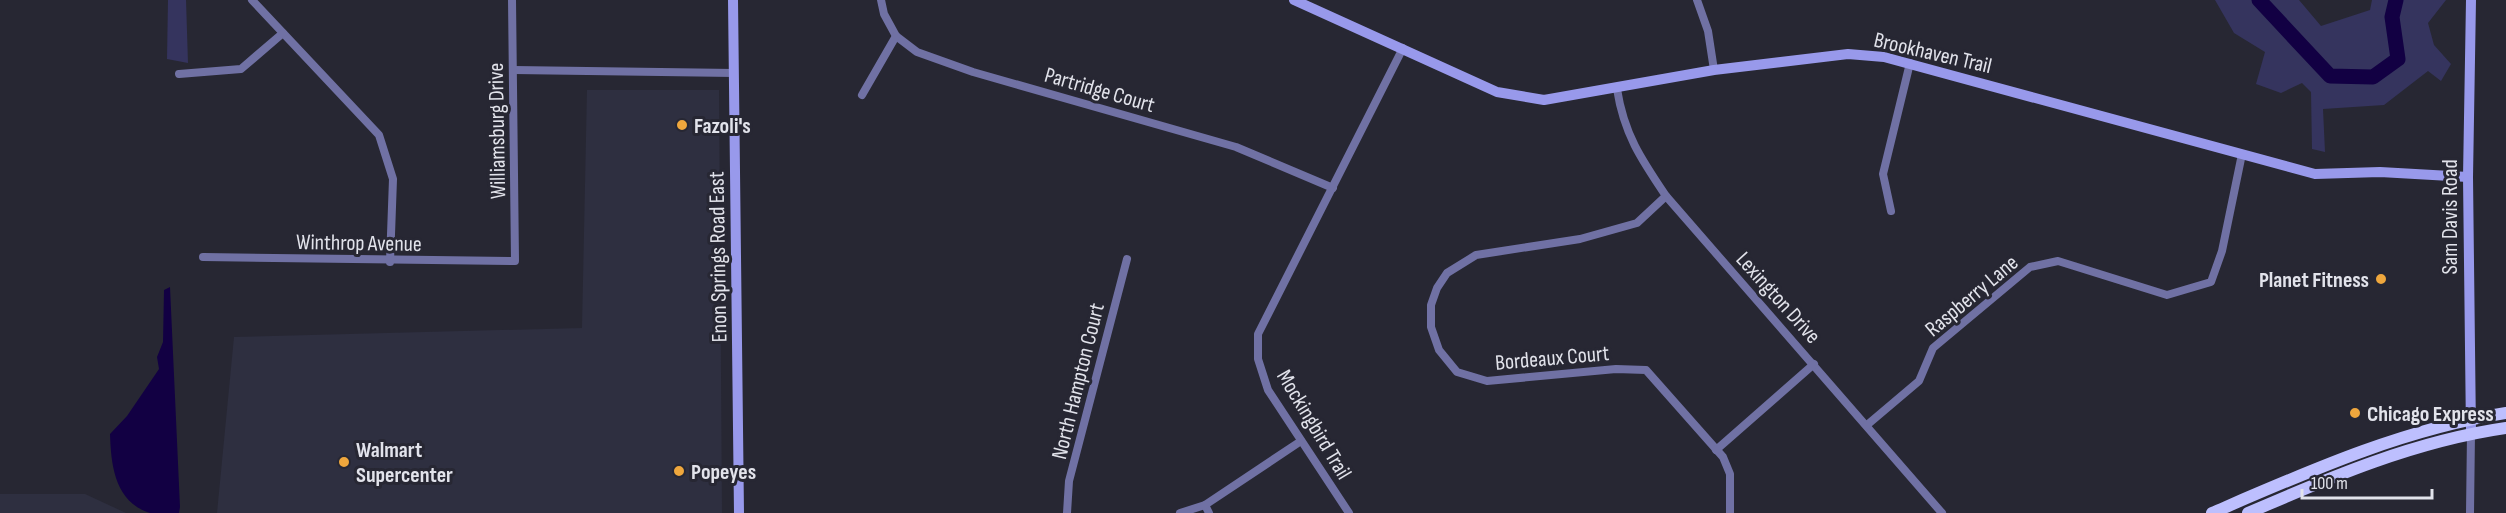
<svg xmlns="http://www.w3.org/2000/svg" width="2506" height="513" viewBox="0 0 2506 513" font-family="'Sofia Sans Condensed',sans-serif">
<rect width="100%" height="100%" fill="#272733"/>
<!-- built -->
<g fill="#2e2f40">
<path d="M 587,90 L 719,90 L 722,513 L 217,513 L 234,337 L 582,328 Z"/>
<path d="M 0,494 L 85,494 L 126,513 L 0,513 Z"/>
</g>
<!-- green -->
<g fill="#35345e">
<path d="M 168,0 L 186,0 L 188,63 L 167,59 Z"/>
<path d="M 2215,0 L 2299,0 L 2321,26 L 2370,10 L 2372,0 L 2446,0 L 2428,23 L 2434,45 L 2451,64 L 2441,81 L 2428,71 L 2384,105 L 2323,109 L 2325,152 L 2312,149 L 2311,92 L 2302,83 L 2281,93 L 2256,84 L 2265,52 L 2234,33 Z"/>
</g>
<!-- water -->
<path fill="#120043" d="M 170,287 L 180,507 L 179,513 C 171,513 159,513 150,513 C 115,502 111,466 110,434 L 127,416 L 159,369 L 157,357 L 163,342 L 164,290 Z"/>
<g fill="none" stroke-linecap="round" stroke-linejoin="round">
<!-- river -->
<path stroke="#120043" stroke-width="15" d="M 2259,0 L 2330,76 L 2373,77 L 2398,59 L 2392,17 L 2396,0"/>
<!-- street -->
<g stroke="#7071a4" stroke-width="8">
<path d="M 252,0 L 379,135 L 393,179 L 390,262"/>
<path d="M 881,0 L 884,14 L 896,36 L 917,52 L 973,72 L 1236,147 L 1333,188"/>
<path d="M 1697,0 L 1708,31 L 1714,70"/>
<path d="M 514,70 L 734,73"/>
<path d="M 179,74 L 241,69 L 283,33"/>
<path d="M 1617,89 C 1624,134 1641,159 1666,196 L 1942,513"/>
<path d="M 862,95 L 896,36"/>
<path d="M 1666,196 L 1637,223 L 1580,239 L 1476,255 L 1447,273 L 1437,288 L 1431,305 L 1431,327 L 1439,350 L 1457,372 L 1487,381 L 1616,369 L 1646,370 L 1723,457 L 1730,474 L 1730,513"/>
<path d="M 1891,211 L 1883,174 L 1910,63"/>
<path d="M 203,257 L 515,261 L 512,0"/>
<path d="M 1867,425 L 1919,381 L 1933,348 L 2030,267 L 2058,261 L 2167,295 L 2211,282 L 2222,251 L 2242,154"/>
<path d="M 1716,450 L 1814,364"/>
<path d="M 1205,505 L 1209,513"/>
<path d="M 1067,513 L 1069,481 L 1127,259"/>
<path d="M 1180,513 L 1205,505 L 1301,441"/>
<path d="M 1349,513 L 1268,390 L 1258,359 L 1258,334 L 1403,48"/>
<path d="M 2470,513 L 2471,433"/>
</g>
<!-- secondary -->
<g stroke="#9899eb" stroke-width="10">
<path d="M 733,0 L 739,513"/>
<path d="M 1294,0 L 1497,92 L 1544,100 L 1714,70 L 1848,54 L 1884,57 L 2315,174 L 2380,172 L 2468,177"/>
<path d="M 2471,0 L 2468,177 L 2471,433"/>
</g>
<!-- primary -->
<g stroke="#bdbffe" stroke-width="12">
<path d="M 2212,513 C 2307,472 2403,429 2506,413"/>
<path d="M 2248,513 C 2331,477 2415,441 2506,428"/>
</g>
</g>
<!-- markers -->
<g fill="#efa73d" stroke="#272733" stroke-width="2">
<circle cx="682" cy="125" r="6"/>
<circle cx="2381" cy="279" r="6"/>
<circle cx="2355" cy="413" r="6"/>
<circle cx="344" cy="462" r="6"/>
<circle cx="679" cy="471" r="6"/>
</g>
<g text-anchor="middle" stroke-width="6" stroke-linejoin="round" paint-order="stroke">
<!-- street labels -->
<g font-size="22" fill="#e2e3eb" stroke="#272733">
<text transform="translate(1933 52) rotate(13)" y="8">Brookhaven Trail</text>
<text transform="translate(1100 89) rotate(16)" y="8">Partridge Court</text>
<text transform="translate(496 131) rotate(-91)" y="8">Williamsburg Drive</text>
<text transform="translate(2449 217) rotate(-90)" y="8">Sam Davis Road</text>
<text transform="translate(359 242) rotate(1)" y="8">Winthrop Avenue</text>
<text transform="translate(717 257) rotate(-91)" y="8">Enon Springs Road East</text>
<text transform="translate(1971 295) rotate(-40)" y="8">Raspberry Lane</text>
<text transform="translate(1779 297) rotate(48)" y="8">Lexington Drive</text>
<text transform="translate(1552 357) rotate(-5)" y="8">Bordeaux Court</text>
<text transform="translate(1077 381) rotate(-76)" y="8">North Hampton Court</text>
<text transform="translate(1315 424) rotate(59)" y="8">Mockingbird Trail</text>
</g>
<!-- poi labels -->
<g font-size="22" font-weight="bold" fill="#e2e3eb" stroke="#272733" text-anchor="start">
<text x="694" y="133">Fazoli's</text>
<text x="2369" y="287" text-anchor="end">Planet Fitness</text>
<text x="2367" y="421">Chicago Express</text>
<text x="356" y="457">Walmart<tspan x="356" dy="25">Supercenter</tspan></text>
<text x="691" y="479">Popeyes</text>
</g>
</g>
<!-- scale -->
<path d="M2302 489v9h130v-9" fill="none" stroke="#e2e3eb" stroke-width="3"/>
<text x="2311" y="489" font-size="18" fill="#e2e3eb" stroke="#272733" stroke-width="4.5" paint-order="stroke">100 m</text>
</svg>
